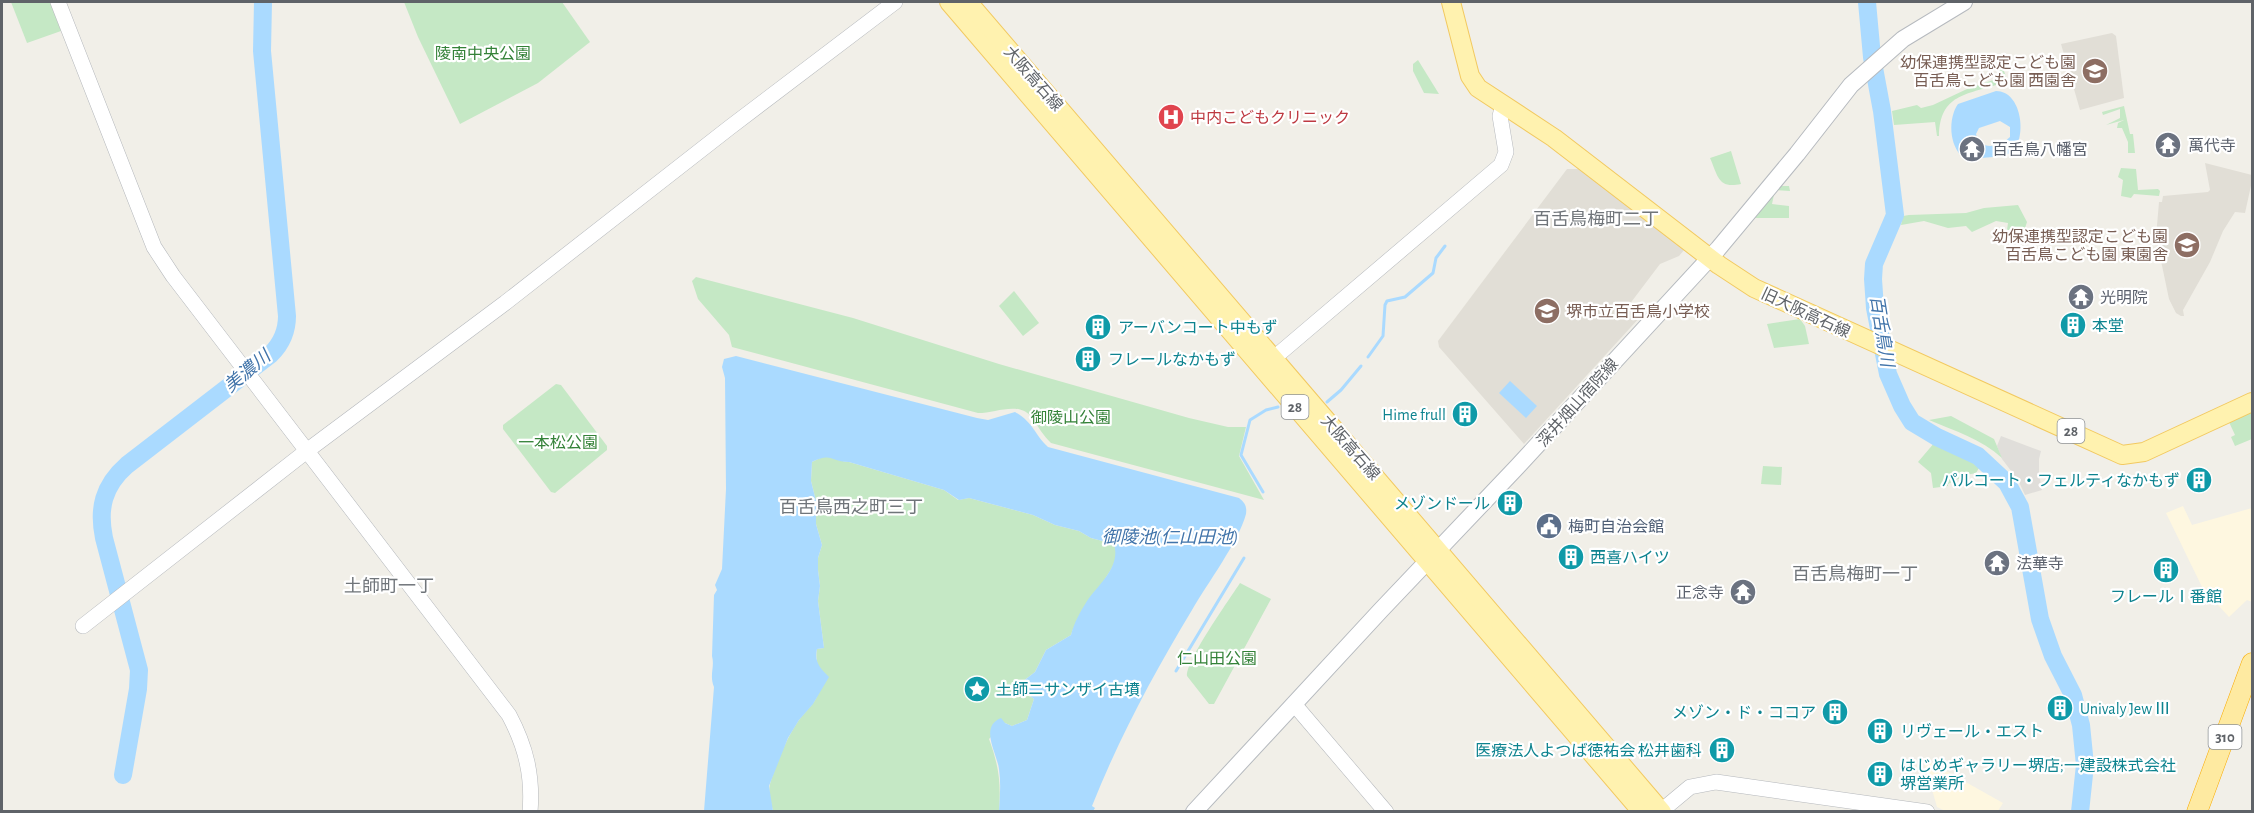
<svg xmlns="http://www.w3.org/2000/svg" width="2254" height="813" viewBox="0 0 2254 813" font-family="'Alegreya Sans','Noto Sans JP',sans-serif">
<rect width="100%" height="100%" fill="#f1efe8"/>
<!-- commercial -->
<g fill="#fef7e0">
<path d="M 2183,506 L 2192,525 L 2252,508 L 2252,602 L 2247,600 L 2229,617 L 2203,589 L 2166,513 Z"/>
<path d="M 1923,758 L 2003,803 L 1998,811 L 1945,811 L 1937,807 Z"/>
</g>
<!-- industrial -->
<path fill="#e0deda" d="M 2001,436 L 2041,451 L 2039,459 L 2039,474 L 2042,490 L 2025,495 L 2018,480 L 2002,459 L 1997,446 Z"/>
<!-- education -->
<g fill="#e1ded6">
<path d="M 2112,33 L 2116,36 L 2124,98 L 2080,110 L 2061,44 Z"/>
<path d="M 2205,163 L 2252,175 L 2252,181 L 2245,213 L 2235,212 L 2223,231 L 2210,262 L 2183,310 L 2184,316 L 2181,316 L 2176,313 L 2169,299 L 2156,237 L 2159,202 L 2162,202 L 2163,196 L 2208,192 L 2210,190 Z"/>
<path d="M 1567,169 L 1580,169 L 1685,249 L 1679,256 L 1660,264 L 1629,305 L 1641,316 L 1524,444 L 1439,347 L 1438,341 Z"/>
</g>
<!-- green -->
<g fill="#c5e8c5">
<path d="M 11,2 L 50,2 L 61,31 L 27,43 Z"/>
<path d="M 404,2 L 562,2 L 590,42 L 538,83 L 460,124 L 418,37 Z"/>
<path d="M 1418,60 L 1439,94 L 1424,93 L 1413,71 L 1413,64 Z"/>
<path d="M 2003,68 L 2009,86 L 2005,83 L 1999,84 C 1966,95 1940,94 1939,136 L 1937,136 L 1935,122 L 1894,125 L 1892,111 L 1917,105 L 1921,108 L 1933,105 L 1967,89 L 1996,79 L 1999,76 L 2000,69 Z"/>
<path d="M 2124,106 L 2130,134 L 2133,134 L 2135,153 L 2128,153 L 2128,142 L 2122,128 L 2117,128 L 2118,123 L 2124,120 L 2106,125 L 2120,118 L 2120,109 L 2103,115 L 2102,112 Z"/>
<path d="M 1731,151 L 1741,184 C 1718,189 1718,176 1710,158 Z"/>
<path d="M 2121,168 L 2136,169 L 2138,190 L 2158,189 L 2160,191 L 2159,196 L 2134,194 L 2131,198 L 2121,196 L 2123,180 L 2118,177 Z"/>
<path d="M 1778,186 L 1789,186 L 1790,191 L 1775,190 L 1772,204 L 1789,206 L 1789,218 L 1754,218 Z"/>
<path d="M 2018,205 L 2027,222 L 2025,228 L 2017,231 L 2007,230 L 2008,223 L 1996,221 L 1972,232 L 1966,226 L 1948,228 L 1924,221 L 1901,225 L 1903,216 L 1909,215 L 1966,213 L 1984,208 Z"/>
<path d="M 696,277 L 853,318 L 999,364 L 1189,418 L 1228,427 L 1246,427 L 1239,456 L 1264,500 L 1051,443 C 1043,435 1039,428 1033,419 C 1020,400 997,413 978,413 L 732,347 L 729,335 L 698,299 L 692,281 Z"/>
<path d="M 1014,291 L 1039,323 L 1023,336 L 999,306 Z"/>
<path d="M 1800,319 L 1805,326 L 1809,344 L 1774,348 L 1767,324 Z"/>
<path d="M 556,384 L 561,385 L 607,446 L 607,450 L 555,493 L 551,492 L 503,429 L 503,425 Z"/>
<path d="M 2252,412 L 2252,439 L 2235,446 L 2231,437 L 2235,435 L 2229,422 Z"/>
<path d="M 1951,416 L 1994,439 L 2002,458 C 1981,439 1955,431 1929,420 Z"/>
<path d="M 1935,442 L 1961,453 L 1979,468 L 1976,473 L 1966,475 L 1948,484 L 1948,486 L 1933,488 L 1931,473 L 1918,462 Z"/>
<path d="M 824,456 C 833,456 840,462 849,462 L 944,490 L 958,500 L 969,498 L 1033,515 L 1055,525 L 1079,531 L 1091,538 L 1114,544 C 1115,547 1117,550 1117,554 C 1117,569 1077,613 1071,635 L 1046,650 L 1035,672 L 1022,682 L 1022,690 L 1034,699 L 1027,720 L 1012,726 L 1005,723 L 989,739 C 999,766 1001,783 999,811 L 773,811 C 771,803 768,792 770,784 C 775,766 788,735 799,720 C 805,711 814,705 818,694 C 824,679 814,663 817,649 L 824,648 L 818,601 L 820,586 L 818,570 L 818,558 L 822,545 L 816,524 L 816,501 L 811,481 L 812,462 Z"/>
<path d="M 1763,466 L 1782,467 L 1781,485 L 1761,484 Z"/>
<path d="M 1240,583 L 1271,599 L 1214,704 L 1209,704 L 1187,676 C 1186,660 1229,600 1240,583 Z"/>
</g>
<!-- water -->
<g fill="#aadaff" fill-rule="evenodd">
<path d="M 1996,91 C 2022,91 2027,137 2013,151 C 2007,158 1972,159 1963,157 C 1949,146 1948,118 1958,104 ZM 2000,121 L 2010,127 L 2010,137 C 2000,147 1980,152 1976,134 L 1979,128 Z"/>
<path d="M 736,356 L 977,418 L 988,420 L 1015,412 C 1034,423 1034,434 1048,447 L 1239,498 C 1245,503 1247,506 1246,514 C 1239,541 1207,584 1192,610 C 1154,673 1119,738 1092,806 L 1095,808 L 1093,811 L 999,811 C 1000,797 1001,783 999,769 C 997,753 979,727 1001,718 L 1005,723 L 1012,726 L 1027,720 L 1034,699 L 1022,690 L 1022,682 L 1035,672 L 1046,650 L 1071,635 C 1074,623 1080,612 1087,601 C 1099,584 1121,567 1114,544 L 1091,538 L 1079,531 L 1055,525 L 1033,515 L 969,498 L 959,500 L 944,490 L 849,462 C 830,462 833,452 812,462 L 811,481 L 816,501 L 816,524 L 822,545 L 818,558 L 818,570 L 820,586 L 818,601 L 824,648 L 817,649 C 814,662 820,668 829,677 L 813,704 L 799,720 L 788,738 L 769,786 L 773,811 L 704,811 L 714,687 C 709,675 715,667 712,656 L 714,595 L 717,590 L 715,585 L 722,569 L 726,489 L 725,378 L 722,367 L 724,359 Z"/>
<path d="M 1510,381 L 1537,406 L 1526,418 L 1499,393 Z"/>
</g>
<g fill="none" stroke-linecap="round" stroke-linejoin="round">
<!-- stream -->
<g stroke="#aadaff" stroke-width="3">
<path d="M 1368,357 L 1383,336 L 1385,305 L 1387,301 L 1405,297 L 1433,273 L 1436,258 L 1445,246"/>
<path d="M 1327,402 L 1341,390 L 1361,366"/>
<path d="M 1263,492 L 1241,455 L 1250,420 L 1266,410 L 1278,407"/>
<path d="M 1176,671 L 1244,558"/>
</g>
<!-- river -->
<g stroke="#aadaff" stroke-width="18">
<path d="M 1867,2 L 1872,57 L 1882,111 L 1895,215 L 1874,264 L 1873,279 L 1875,308 L 1888,374 L 1902,406 L 1912,422 L 1937,437 L 1978,456 L 2007,483 L 2020,507 L 2040,619 L 2053,656 L 2073,695 L 2081,725 L 2085,765 L 2080,812"/>
<path d="M 123,775 L 138,689 L 139,670 L 104,538 C 98,509 103,486 127,465 L 271,354 C 282,343 287,331 287,316 L 262,51 L 263,2"/>
</g>
<defs>
<g id="tertiary">
<path d="M 58,2 L 154,247 L 173,276 L 509,715 C 526,747 533,776 530,812"/>
<path d="M 1274,358 L 1501,165 L 1506,152 L 1500,116 L 1503,105"/>
<path d="M 83,626 L 308,450 L 505,303 L 729,128 L 895,2"/>
<path d="M 1294,704 L 1386,812"/>
<path d="M 1660,812 L 1690,787 L 1716,782 L 1927,812"/>
</g>
<path id="secondary" d="M 1194,812 L 1381,610 L 1517,467 L 1718,249 L 1797,154 L 1851,85 L 1903,39 L 1964,2"/>
<g id="primary">
<path d="M 949,2 L 1642,812"/>
<path d="M 968,2 L 1662,812"/>
<path d="M 1451,2 L 1470,76 L 1478,88 L 1554,138 L 1719,265 L 1754,288 L 2122,455 L 2144,452 L 2252,402"/>
</g>
<path id="trunk" d="M 2197,812 L 2252,663"/>
</defs>
<!-- tertiary casing -->
<use href="#tertiary" stroke="#b5b8bc" stroke-width="16"/>
<!-- secondary casing -->
<use href="#secondary" stroke="#b6babf" stroke-width="18"/>
<!-- primary casing -->
<use href="#primary" stroke="#f2c960" stroke-width="20"/>
<!-- trunk casing -->
<use href="#trunk" stroke="#f9ab00" stroke-width="21"/>
<!-- tertiary -->
<use href="#tertiary" stroke="#fff" stroke-width="15"/>
<!-- secondary -->
<use href="#secondary" stroke="#fff" stroke-width="16"/>
<!-- primary -->
<use href="#primary" stroke="#fff2af" stroke-width="18"/>
<!-- trunk -->
<use href="#trunk" stroke="#feeaa1" stroke-width="20"/>
</g>
<!-- icons -->
<defs>
<symbol id="school-disc" viewBox="-11 -11 22 22"><circle r="9.5" fill="#8d6e63" stroke="#fff"/><path d="M0-5L7-2L0 1L-7-2ZM-4 1L0 2.5L4 1V4Q0 6-4 4Z" fill="#fff"/></symbol>
<symbol id="hospital-disc" viewBox="-11 -11 22 22"><circle r="9.5" fill="#e0444e" stroke="#fff"/><path d="M-5-5h3v3.5h4V-5h3V5h-3V1.5h-4V5h-3Z" fill="#fff"/></symbol>
<symbol id="temple-disc" viewBox="-11 -11 22 22"><circle r="9.5" fill="#6b7280" stroke="#fff"/><path d="M0-6L5-2H3V0L6.5 2.5H4V6H1.5V3h-3V6H-4V2.5H-6.5L-3 0V-2H-5Z" fill="#fff"/></symbol>
<symbol id="building-disc" viewBox="-11 -11 22 22"><circle r="9.5" fill="#0f9aa8" stroke="#fff"/><path d="M-4-6H4V6H1V3H-1V6H-4ZM-2.5-4.3h1.7v1.8h-1.7ZM.8-4.3h1.7v1.8H.8ZM-2.5-1h1.7V.8h-1.7ZM.8-1h1.7V.8H.8Z" fill="#fff"/></symbol>
<symbol id="civic-disc" viewBox="-11 -11 22 22"><circle r="9.5" fill="#5c6f8a" stroke="#fff"/><path d="M-.6-6.5H3V-4.5H.6V-3L4-1V1h2V6H-6V1h2V-1L-.6-3ZM-1.2 2.5V6h2.4V2.5Z" fill="#fff"/></symbol>
<symbol id="sight-disc" viewBox="-11 -11 22 22"><circle r="9.5" fill="#0f9aa8" stroke="#fff"/><path d="M0-6L1.8-2.2L6-1.7L2.9 1.2L3.7 5.4L0 3.3L-3.7 5.4L-2.9 1.2L-6-1.7L-1.8-2.2Z" fill="#fff"/></symbol>
</defs>
<g fill-rule="evenodd">
<use href="#school-disc" x="2080" y="56" width="30" height="30"/>
<use href="#hospital-disc" x="1156" y="102" width="30" height="30"/>
<use href="#temple-disc" x="2153" y="130" width="30" height="30"/>
<use href="#temple-disc" x="1957" y="134" width="30" height="30"/>
<use href="#school-disc" x="2172" y="230" width="30" height="30"/>
<use href="#temple-disc" x="2066" y="282" width="30" height="30"/>
<use href="#school-disc" x="1532" y="296" width="30" height="30"/>
<use href="#building-disc" x="2058" y="310" width="30" height="30"/>
<use href="#building-disc" x="1083" y="312" width="30" height="30"/>
<use href="#building-disc" x="1073" y="344" width="30" height="30"/>
<use href="#building-disc" x="1450" y="399" width="30" height="30"/>
<use href="#building-disc" x="2184" y="465" width="30" height="30"/>
<use href="#building-disc" x="1495" y="488" width="30" height="30"/>
<use href="#civic-disc" x="1534" y="511" width="30" height="30"/>
<use href="#building-disc" x="1556" y="542" width="30" height="30"/>
<use href="#temple-disc" x="1982" y="548" width="30" height="30"/>
<use href="#building-disc" x="2151" y="555" width="30" height="30"/>
<use href="#temple-disc" x="1728" y="577" width="30" height="30"/>
<use href="#sight-disc" x="962" y="674" width="30" height="30"/>
<use href="#building-disc" x="2045" y="693" width="30" height="30"/>
<use href="#building-disc" x="1820" y="697" width="30" height="30"/>
<use href="#building-disc" x="1865" y="716" width="30" height="30"/>
<use href="#building-disc" x="1707" y="735" width="30" height="30"/>
<use href="#building-disc" x="1865" y="759" width="30" height="30"/>
</g>
<g text-anchor="middle" stroke-width="4.5" stroke-linejoin="round" paint-order="stroke">
<!-- shield labels -->
<g fill="#fff" stroke="#8f9295" stroke-width="1.5">
<rect x="1281.5" y="395" width="27" height="24" rx="4.5"/>
<rect x="2057.5" y="419" width="27" height="24" rx="4.5"/>
<rect x="2208.5" y="725" width="33" height="24" rx="4.5"/>
</g>
<g font-size="15" font-weight="bold" fill="#5f6368">
<text x="1295" y="412">28</text>
<text x="2071" y="436">28</text>
<text x="2225" y="742">310</text>
</g>
<!-- park labels -->
<g font-size="16" fill="#348238" stroke="#fff">
<text x="483" y="59">陵南中央公園</text>
<text x="1071" y="423">御陵山公園</text>
<text x="558" y="448">一本松公園</text>
<text x="1217" y="664">仁山田公園</text>
</g>
<!-- education labels -->
<g font-size="16" fill="#785e54" stroke="#fff" text-anchor="end">
<text x="2076" y="68">幼保連携型認定こども園<tspan x="2076" dy="18">百舌鳥こども園 西園舎</tspan></text>
<text x="2168" y="242">幼保連携型認定こども園<tspan x="2168" dy="18">百舌鳥こども園 東園舎</tspan></text>
<text x="1566" y="317" text-anchor="start">堺市立百舌鳥小学校</text>
</g>
<!-- street labels -->
<g font-size="16" fill="#5f6368" stroke="#fff">
<text transform="translate(1034 78) rotate(49)" y="6">大阪高石線</text>
<text transform="translate(1806 312) rotate(25)" y="6">旧大阪高石線</text>
<text transform="translate(1577 402) rotate(-48)" y="6">深井畑山宿院線</text>
<text transform="translate(1351 447) rotate(49)" y="6">大阪高石線</text>
</g>
<!-- health labels -->
<g font-size="16" fill="#be3a42" stroke="#fff" text-anchor="start">
<text x="1190" y="123">中内こどもクリニック</text>
</g>
<!-- worship labels -->
<g font-size="16" fill="#5b616d" stroke="#fff" text-anchor="start">
<text x="2188" y="151">萬代寺</text>
<text x="1992" y="155">百舌鳥八幡宮</text>
<text x="2100" y="303">光明院</text>
<text x="2016" y="569">法華寺</text>
<text x="1724" y="598" text-anchor="end">正念寺</text>
</g>
<!-- culture labels -->
<g font-size="16" fill="#0d838f" stroke="#fff" text-anchor="start">
<text x="2092" y="331">本堂</text>
<text x="1118" y="333">アーバンコート中もず</text>
<text x="1108" y="365">フレールなかもず</text>
<text x="1446" y="420" text-anchor="end">Hime frull</text>
<text x="2180" y="486" text-anchor="end">パルコート・フェルティなかもず</text>
<text x="1490" y="509" text-anchor="end">メゾンドール</text>
<text x="1590" y="563">西喜ハイツ</text>
<text x="2166" y="602" text-anchor="middle">フレールⅠ番館</text>
<text x="996" y="695">土師ニサンザイ古墳</text>
<text x="2080" y="714">Univaly Jew Ⅲ</text>
<text x="1816" y="718" text-anchor="end">メゾン・ド・ココア</text>
<text x="1900" y="737">リヴェール・エスト</text>
<text x="1702" y="756" text-anchor="end">医療法人よつば徳祐会 松井歯科</text>
<text x="1900" y="771">はじめギャラリー堺店;一建設株式会社<tspan x="1900" dy="18">堺営業所</tspan></text>
</g>
<!-- service labels -->
<g font-size="16" fill="#4e5e75" stroke="#fff" text-anchor="start">
<text x="1568" y="532">梅町自治会館</text>
</g>
<!-- neighbourhood labels -->
<g font-size="18" fill="#70757a" stroke="#fff">
<text x="1596" y="225">百舌鳥梅町二丁</text>
<text x="851" y="513">百舌鳥西之町三丁</text>
<text x="1855" y="580">百舌鳥梅町一丁</text>
<text x="389" y="592">土師町一丁</text>
</g>
<!-- water labels -->
<g font-size="18" font-style="italic" fill="#4174aa" stroke="#fff">
<text transform="translate(1882 331) rotate(81)" y="6">百舌鳥川</text>
<text transform="translate(247 371) rotate(-40)" y="6">美濃川</text>
<text x="1170" y="543">御陵池(仁山田池)</text>
</g>
</g>
<!-- border -->
<rect width="2254" height="813" fill="none" stroke="#5f6368" stroke-width="6"/>
</svg>
